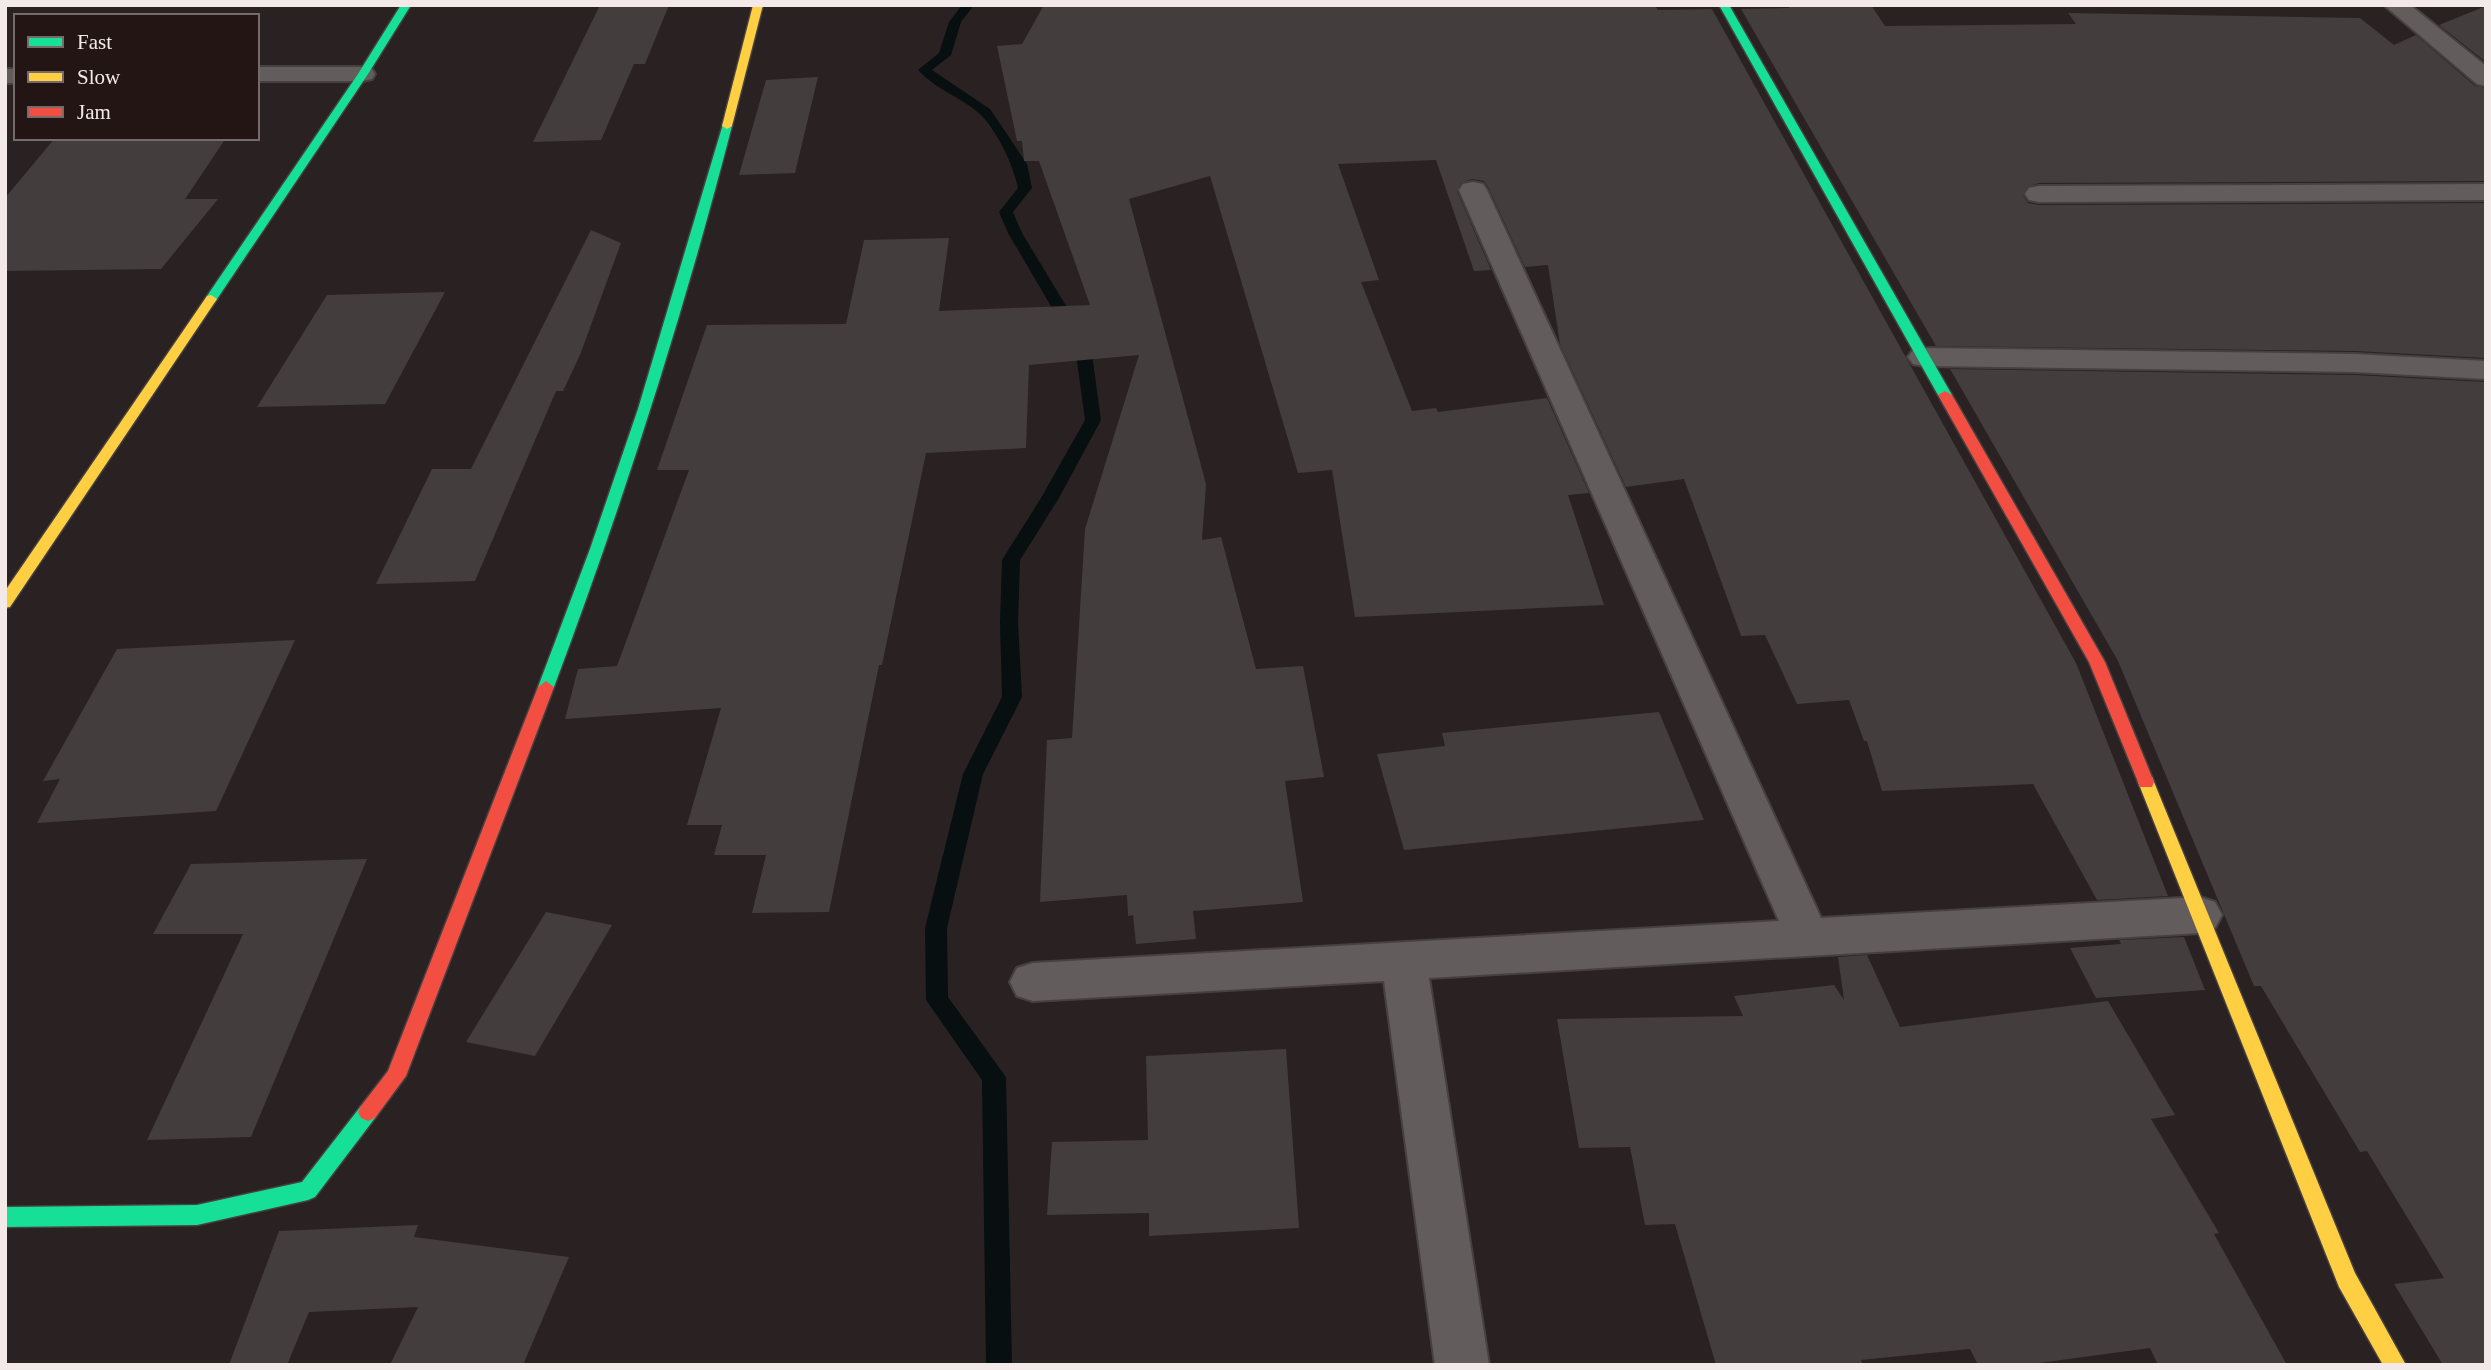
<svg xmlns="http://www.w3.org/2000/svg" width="2491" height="1370" viewBox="0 0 2491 1370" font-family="Georgia,serif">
<rect width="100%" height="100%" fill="#2a2222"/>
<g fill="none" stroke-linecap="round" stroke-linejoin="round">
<!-- stream -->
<path fill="#070f11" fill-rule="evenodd" d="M 962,5 L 974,5 L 961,22 L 951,55 L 932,70 L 990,109 L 1027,164 L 1032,188 L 1013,212 L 1022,233 L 1091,347 L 1101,420 L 1059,498 L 1020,560 L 1018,623 L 1022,697 L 983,774 L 947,928 L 948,997 L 1006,1077 L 1012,1365 L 986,1365 L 982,1080 L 926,1000 L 925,928 L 963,774 L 1002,697 L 1000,623 L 1002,560 L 1041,498 L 1085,420 L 1075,347 L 1008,233 L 999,212 L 1018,188 C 1013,164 998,133 981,115 C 963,98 936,90 918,70 L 939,53 L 949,22 Z"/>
</g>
<!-- building -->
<g fill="#433d3d">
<path d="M 600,5 L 669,5 L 645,64 L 634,64 L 601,140 L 533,142 Z"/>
<path d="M 1044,5 L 1571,5 L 1572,7 L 1656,7 L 1658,10 L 1712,9 L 2076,663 L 2168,896 L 2097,900 L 2033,784 L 1882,791 L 1867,741 L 1864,741 L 1849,700 L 1797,704 L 1765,635 L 1741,636 L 1684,479 L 1626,487 L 1560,344 L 1548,265 L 1525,267 L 1489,189 L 1484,181 L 1472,179 L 1461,183 L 1457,191 L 1491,270 L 1474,271 L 1436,160 L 1338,164 L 1379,280 L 1361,282 L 1412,411 L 1436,408 L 1438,412 L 1547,398 L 1589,493 L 1568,495 L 1604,605 L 1355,617 L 1332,470 L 1298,473 L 1210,176 L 1129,199 L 1206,484 L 1202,540 L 1221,537 L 1256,669 L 1303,666 L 1324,777 L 1285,781 L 1303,902 L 1193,911 L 1196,939 L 1136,944 L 1133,915 L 1128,916 L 1127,895 L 1040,902 L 1047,740 L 1072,738 L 1085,529 L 1139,355 L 1029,365 L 1026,448 L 926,453 L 882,665 L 879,665 L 829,912 L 752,913 L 766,855 L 714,855 L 722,825 L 687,825 L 721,708 L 565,719 L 578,669 L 617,666 L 689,470 L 657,470 L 707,325 L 846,324 L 864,240 L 949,238 L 939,311 L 1090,305 L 1039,161 L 1024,161 L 1022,141 L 1017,141 L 997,46 L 1022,44 Z"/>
<path d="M 1788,5 L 1871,5 L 1885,26 L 2076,24 L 2068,13 L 2360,18 L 2394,45 L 2416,35 L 2475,86 L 2486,88 L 2486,181 L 2039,183 L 2027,187 L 2023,195 L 2028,203 L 2039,205 L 2486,203 L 2486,358 L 2355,351 L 1936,346 L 1741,9 L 1789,8 Z"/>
<path d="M 2486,6 L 2486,62 L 2439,25 Z"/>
<path d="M 818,77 L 795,173 L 739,175 L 766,80 Z"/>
<path d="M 55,138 L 226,138 L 185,199 L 218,199 L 161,269 L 5,271 L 5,198 Z"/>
<path d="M 591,230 L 621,243 L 580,355 L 563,391 L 556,391 L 475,581 L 376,584 L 432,469 L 471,469 Z"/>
<path d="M 445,292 L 385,404 L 257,407 L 327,295 Z"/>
<path d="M 1950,369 L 2355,375 L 2486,382 L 2486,1365 L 2443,1365 L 2394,1284 L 2444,1278 L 2367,1151 L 2360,1152 L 2261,986 L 2254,986 L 2118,661 Z"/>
<path d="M 295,640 L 216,811 L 37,823 L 60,779 L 43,781 L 117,649 Z"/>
<path d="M 1659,712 L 1704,820 L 1404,850 L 1377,754 L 1445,746 L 1442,733 Z"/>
<path d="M 367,859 L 251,1137 L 147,1140 L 243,934 L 153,934 L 191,864 Z"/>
<path d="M 546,912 L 612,925 L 535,1056 L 466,1042 Z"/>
<path d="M 2184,937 L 2205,990 L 2096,998 L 2070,948 L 2121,944 L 2119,940 Z"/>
<path d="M 1867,955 L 1900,1027 L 2108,1001 L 2175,1115 L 2151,1119 L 2219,1233 L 2214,1234 L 2287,1365 L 2158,1365 L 2150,1348 L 2025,1365 L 1978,1365 L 1970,1349 L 1861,1360 L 1863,1365 L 1716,1365 L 1675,1224 L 1645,1225 L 1630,1147 L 1579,1148 L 1557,1019 L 1743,1016 L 1734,996 L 1834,985 L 1844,1000 L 1838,957 Z"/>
<path d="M 1286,1049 L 1299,1228 L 1149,1236 L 1149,1213 L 1047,1215 L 1052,1142 L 1148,1140 L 1146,1056 Z"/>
<path d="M 418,1225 L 414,1237 L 569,1257 L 523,1365 L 390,1365 L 418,1307 L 309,1312 L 287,1365 L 229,1365 L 279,1231 Z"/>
</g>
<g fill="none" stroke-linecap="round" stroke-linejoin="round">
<defs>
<g id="street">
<path d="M 2384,5 L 2410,5 L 2486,66 L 2486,86 L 2477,84 Z"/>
<path d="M 257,67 L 363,67 L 372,69 L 375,74 L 372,79 L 363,81 L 257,81 Z"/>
<rect x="5" y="69" width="11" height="14"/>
<path d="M 1473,182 L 1483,184 L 1487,190 L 1821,918 L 2200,897 L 2215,902 L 2222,915 L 2215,928 L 2200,933 L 1429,978 L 1489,1365 L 1435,1365 L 1384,981 L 1033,1001 L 1017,996 L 1010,982 L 1017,968 L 1033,963 L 1779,921 L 1459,190 L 1463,184 Z"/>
<path d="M 2486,184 L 2486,200 L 2039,202 L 2029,200 L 2025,194 L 2029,188 L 2039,186 Z"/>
<path d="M 1924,348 L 2355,354 L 2486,361 L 2486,379 L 2355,372 L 1924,366 L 1913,364 L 1908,357 L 1913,350 Z"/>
</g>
<g id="fast">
<path d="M 401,5 L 411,5 L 368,74 L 215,302 L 207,302 L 205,299 L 358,74 Z"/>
<path d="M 1719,5 L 1729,5 L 1952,395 L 1950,398 L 1945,399 L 1938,395 Z"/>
<path d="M 723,124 L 732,126 C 683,316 623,503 554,687 L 546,693 L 540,691 L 538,687 L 590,549 L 638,409 Z"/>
<path d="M 368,1103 L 375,1106 L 378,1112 L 375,1118 L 315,1197 L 308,1200 L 197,1225 L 5,1227 L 5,1207 L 197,1205 L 302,1182 L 361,1106 Z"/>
</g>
<g id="slow">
<path d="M 753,5 L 763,5 L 732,126 L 727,129 L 722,126 Z"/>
<path d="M 211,295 L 217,299 L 10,607 L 5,608 L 5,591 L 207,296 Z"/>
<path d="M 2146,776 L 2152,777 L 2154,782 L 2355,1273 L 2406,1365 L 2383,1365 L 2339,1287 L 2138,782 L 2140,777 Z"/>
</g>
<g id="jam">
<path d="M 1945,391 L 1952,395 L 2105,662 L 2154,782 L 2152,787 L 2140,787 L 2138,782 L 2089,662 L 1938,395 Z"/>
<path d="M 546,681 L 554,687 L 406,1076 L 375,1118 L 368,1121 L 361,1118 L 358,1112 L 361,1106 L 388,1071 L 538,687 Z"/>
</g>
</defs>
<!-- street casing -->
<use href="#street" stroke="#474040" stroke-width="4"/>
<!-- fast casing -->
<use href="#fast" stroke="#474040" stroke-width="3"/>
<!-- slow casing -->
<use href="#slow" stroke="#474040" stroke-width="3"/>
<!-- jam casing -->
<use href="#jam" stroke="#474040" stroke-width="3"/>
<!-- street -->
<use href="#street" fill="#635c5c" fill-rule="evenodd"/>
<!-- fast -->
<use href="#fast" fill="#16e098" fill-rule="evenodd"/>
<!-- slow -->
<use href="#slow" fill="#ffcf43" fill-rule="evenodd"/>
<!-- jam -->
<use href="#jam" fill="#f24e42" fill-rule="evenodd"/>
</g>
<!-- border -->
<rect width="2491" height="1370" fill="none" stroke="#f4e9e9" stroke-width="14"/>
<!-- legend -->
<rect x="14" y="14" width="245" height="126" fill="#241515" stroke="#776a6a" stroke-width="2"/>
<rect x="28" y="37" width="35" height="10" fill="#16e098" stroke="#776a6a" stroke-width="2"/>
<text x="77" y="49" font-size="21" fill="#f4e9e9">Fast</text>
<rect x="28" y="72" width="35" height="10" fill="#ffcf43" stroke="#776a6a" stroke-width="2"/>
<text x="77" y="84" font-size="21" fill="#f4e9e9">Slow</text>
<rect x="28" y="107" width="35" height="10" fill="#f24e42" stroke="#776a6a" stroke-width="2"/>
<text x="77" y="119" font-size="21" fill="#f4e9e9">Jam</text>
</svg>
